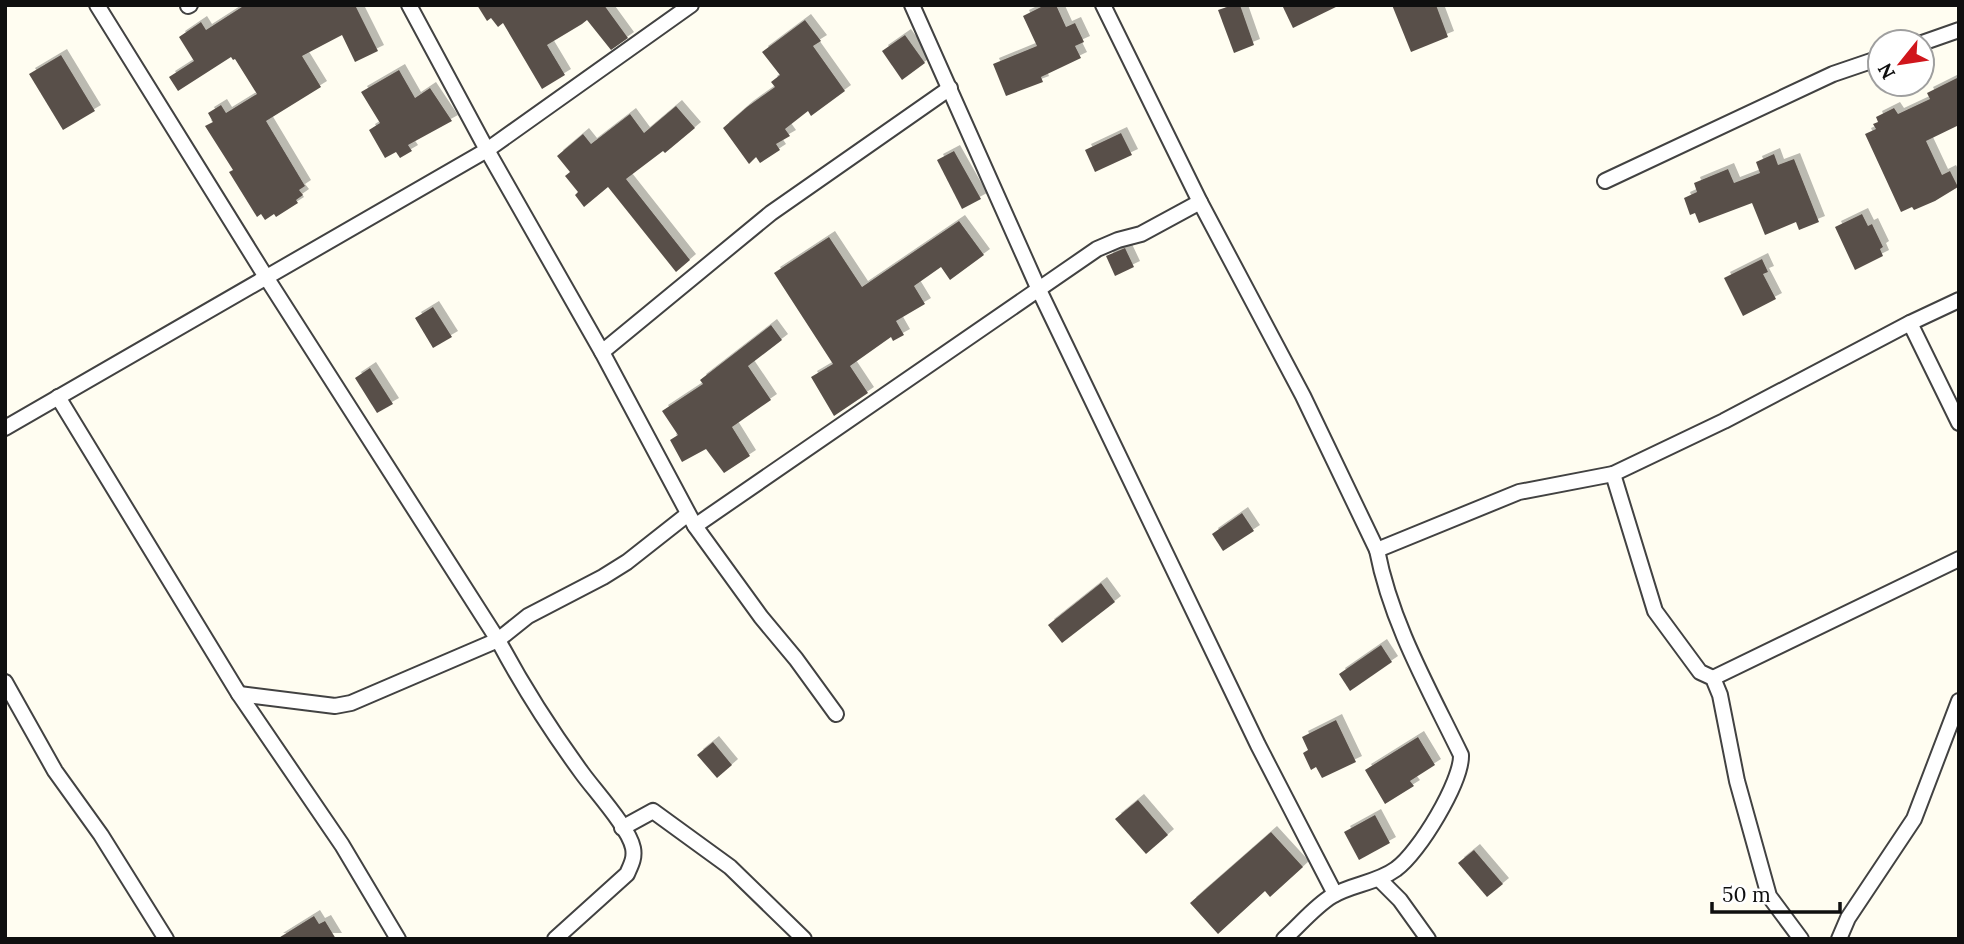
<svg xmlns="http://www.w3.org/2000/svg" width="1964" height="944" viewBox="0 0 1964 944" font-family="Lora,serif">
<defs>
<filter id="shadow"><feDropShadow dx="6" dy="-6" stdDeviation="0" flood-color="#0004"/></filter>
</defs>
<rect width="100%" height="100%" fill="#fffdf1"/>
<!-- building -->
<g fill="#59504a" filter="url(#shadow)">
<path d="M 245,5 L 355,5 L 378,51 L 355,62 L 342,35 L 302,56 L 321,87 L 266,121 L 305,186 L 299,190 L 303,195 L 296,200 L 298,203 L 276,217 L 274,214 L 265,220 L 261,214 L 257,217 L 229,172 L 233,170 L 205,126 L 213,122 L 208,113 L 221,105 L 226,113 L 257,94 L 235,59 L 233,60 L 231,57 L 178,91 L 169,77 L 194,61 L 179,37 L 201,22 L 206,30 Z"/>
<path d="M 477,5 L 604,5 L 628,38 L 611,50 L 587,20 L 582,24 L 547,45 L 565,75 L 542,89 L 503,23 L 498,27 L 491,18 L 487,21 Z"/>
<path d="M 1045,5 L 1056,5 L 1066,27 L 1075,23 L 1084,42 L 1075,46 L 1081,58 L 1041,77 L 1043,82 L 1006,96 L 993,64 L 1037,46 L 1023,16 Z"/>
<path d="M 1233,5 L 1240,5 L 1254,45 L 1234,53 L 1218,10 Z"/>
<path d="M 1282,5 L 1340,5 L 1293,28 Z"/>
<path d="M 1392,5 L 1436,5 L 1448,37 L 1411,52 Z"/>
<path d="M 805,20 L 821,41 L 813,46 L 845,91 L 811,116 L 808,111 L 785,129 L 790,136 L 776,144 L 780,150 L 760,163 L 756,157 L 749,164 L 723,128 L 747,107 L 775,87 L 771,82 L 780,75 L 762,52 Z"/>
<path d="M 905,35 L 925,63 L 902,80 L 882,51 Z"/>
<path d="M 61,55 L 95,111 L 63,130 L 29,74 Z"/>
<path d="M 399,70 L 415,98 L 430,88 L 452,121 L 408,145 L 412,151 L 400,158 L 396,152 L 385,158 L 369,130 L 380,123 L 361,92 Z"/>
<path d="M 1959,77 L 1959,125 L 1926,141 L 1942,175 L 1950,171 L 1958,187 L 1935,201 L 1914,210 L 1912,207 L 1901,212 L 1865,134 L 1876,129 L 1873,124 L 1878,122 L 1876,117 L 1894,108 L 1898,114 L 1930,99 L 1927,93 Z"/>
<path d="M 676,106 L 695,128 L 665,153 L 663,151 L 626,179 L 690,260 L 676,272 L 608,187 L 584,207 L 575,195 L 578,192 L 565,176 L 570,172 L 557,156 L 583,134 L 591,144 L 630,114 L 644,133 Z"/>
<path d="M 1121,133 L 1132,155 L 1095,172 L 1085,150 Z"/>
<path d="M 954,151 L 981,199 L 962,209 L 937,160 Z"/>
<path d="M 1774,154 L 1778,165 L 1794,159 L 1819,222 L 1799,230 L 1796,222 L 1765,235 L 1752,203 L 1699,223 L 1695,213 L 1690,215 L 1684,198 L 1697,192 L 1694,183 L 1728,169 L 1734,183 L 1760,173 L 1756,162 Z"/>
<path d="M 1862,214 L 1868,226 L 1872,224 L 1883,247 L 1880,249 L 1883,256 L 1855,270 L 1835,227 Z"/>
<path d="M 959,221 L 984,255 L 950,280 L 941,267 L 914,286 L 925,304 L 896,321 L 904,335 L 893,341 L 891,337 L 850,366 L 868,393 L 834,416 L 811,377 L 833,364 L 774,273 L 829,237 L 862,287 Z"/>
<path d="M 1125,248 L 1134,267 L 1115,276 L 1106,256 Z"/>
<path d="M 1762,259 L 1768,272 L 1763,274 L 1776,299 L 1743,316 L 1724,278 Z"/>
<path d="M 433,307 L 452,337 L 433,348 L 415,318 Z"/>
<path d="M 771,325 L 782,340 L 748,366 L 771,400 L 732,427 L 750,456 L 724,473 L 706,449 L 682,462 L 670,440 L 678,435 L 662,411 L 703,384 L 700,380 Z"/>
<path d="M 370,368 L 393,404 L 377,413 L 355,378 Z"/>
<path d="M 1242,513 L 1254,531 L 1223,551 L 1212,534 Z"/>
<path d="M 1101,583 L 1115,602 L 1062,643 L 1048,625 Z"/>
<path d="M 1381,645 L 1392,662 L 1350,691 L 1339,674 Z"/>
<path d="M 1336,720 L 1356,762 L 1322,778 L 1316,767 L 1311,770 L 1303,753 L 1308,750 L 1302,737 Z"/>
<path d="M 1418,737 L 1435,765 L 1410,781 L 1414,786 L 1385,804 L 1365,770 Z"/>
<path d="M 713,742 L 732,765 L 717,778 L 697,755 Z"/>
<path d="M 1138,800 L 1168,835 L 1146,854 L 1115,819 Z"/>
<path d="M 1375,815 L 1390,843 L 1359,860 L 1344,832 Z"/>
<path d="M 1271,832 L 1303,867 L 1270,897 L 1265,891 L 1218,934 L 1190,903 Z"/>
<path d="M 1474,850 L 1503,884 L 1487,897 L 1458,863 Z"/>
<path d="M 314,916 L 319,924 L 325,921 L 336,939 L 277,939 Z"/>
</g>
<g fill="none" stroke-linecap="round" stroke-linejoin="round">
<defs>
<g id="street">
<path d="M 97,5 L 266,277 L 498,640 C 522,685 552,732 582,773 C 595,791 629,828 633,848 C 635,858 631,865 627,874 L 555,939"/>
<path d="M 409,5 L 487,150 L 602,352 L 695,526 L 1097,249 L 1118,240 L 1141,234 L 1200,202 L 1103,5"/>
<path d="M 912,5 L 1039,290 L 1258,745 L 1335,894"/>
<path d="M 188,6 L 190,5"/>
<path d="M 1922,43 L 1959,30"/>
<path d="M 1605,181 L 1833,74 L 1880,58"/>
<path d="M 1200,202 L 1303,396 L 1377,550 C 1391,623 1429,689 1461,755 C 1462,781 1419,853 1396,869 C 1377,883 1352,884 1332,896 C 1314,907 1300,925 1284,939"/>
<path d="M 1910,323 L 1959,423"/>
<path d="M 602,352 L 771,213 L 950,88"/>
<path d="M 58,397 L 239,694 L 342,845 L 398,939"/>
<path d="M 5,428 L 487,150 L 691,5"/>
<path d="M 1613,474 L 1655,611 L 1700,672 L 1713,678 L 1720,695 L 1737,781 L 1769,896 L 1801,939"/>
<path d="M 695,526 L 761,617 L 796,659 L 836,714"/>
<path d="M 1377,550 L 1519,492 L 1613,474 L 1724,421 L 1910,323 L 1959,300"/>
<path d="M 1713,678 L 1959,559"/>
<path d="M 5,682 L 55,771 L 101,835 L 166,939"/>
<path d="M 239,694 L 335,706 L 351,703 L 498,640 L 528,616 L 603,577 L 627,562 L 688,514"/>
<path d="M 622,828 L 653,811 L 730,867 L 804,939"/>
<path d="M 1379,879 L 1400,900 L 1428,939"/>
<path d="M 1839,939 L 1848,918 L 1914,819 L 1959,701"/>
</g>
</defs>
<!-- street casing -->
<use href="#street" stroke="#424242" stroke-width="18"/>
<!-- street -->
<use href="#street" stroke="#fff" stroke-width="14"/>
</g>
<!-- border -->
<rect width="1964" height="944" fill="none" stroke="#0f0f0f" stroke-width="14"/>
<!-- north arrow -->
<g transform="translate(1901 63) rotate(240)"><circle r="33" fill="#ffffff" stroke="#9f9f9f" stroke-width="2"/>
<path d="M0-5L12 26L0 18L-12 26Z" fill="#d0161c"/>
<text y="-10" font-size="19" font-weight="bold" text-anchor="middle" fill="#0f0f0f">N</text>
</g>
<!-- scale -->
<path d="M1712 902v10h128v-10" fill="none" stroke="#0f0f0f" stroke-width="3.5"/>
<text x="1722" y="902" font-size="21" fill="#0f0f0f" stroke="#ffffff" stroke-width="5" paint-order="stroke">50 m</text>
</svg>
